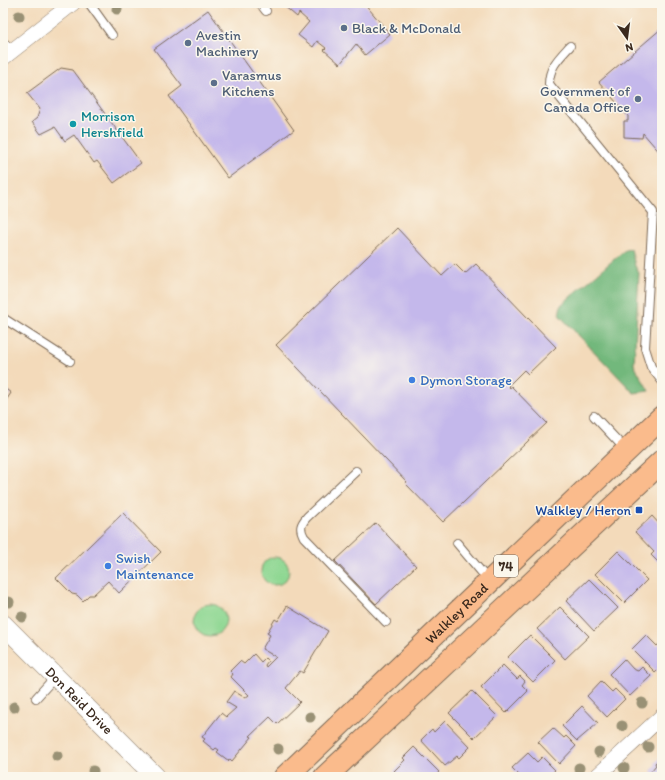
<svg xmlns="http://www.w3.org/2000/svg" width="665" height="780" viewBox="0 0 665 780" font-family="Itim,sans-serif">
<rect width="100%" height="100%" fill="#fbf7ec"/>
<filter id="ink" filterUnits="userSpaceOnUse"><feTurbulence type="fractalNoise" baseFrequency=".025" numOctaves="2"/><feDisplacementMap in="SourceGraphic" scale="8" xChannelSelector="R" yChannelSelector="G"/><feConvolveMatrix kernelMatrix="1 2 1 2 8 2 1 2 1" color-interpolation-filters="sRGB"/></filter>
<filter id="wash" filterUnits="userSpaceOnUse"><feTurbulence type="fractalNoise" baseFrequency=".012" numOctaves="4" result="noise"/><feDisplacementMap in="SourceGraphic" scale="16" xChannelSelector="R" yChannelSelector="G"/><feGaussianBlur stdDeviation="0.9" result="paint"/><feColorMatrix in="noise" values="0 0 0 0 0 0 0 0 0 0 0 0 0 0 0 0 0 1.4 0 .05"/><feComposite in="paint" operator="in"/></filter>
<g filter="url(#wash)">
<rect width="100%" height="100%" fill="#f3daba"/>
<!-- green -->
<g fill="#8ed792" stroke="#648058">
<circle cx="275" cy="571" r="14"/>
<circle cx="210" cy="620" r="16"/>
</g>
<!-- forest -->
<path fill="#72b87c" stroke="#56714d" d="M 631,249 L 635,266 L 639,273 L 634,365 L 649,391 L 634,393 L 559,315 L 561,305 L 625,250 Z"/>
<g id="blocks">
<!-- building -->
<g fill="#c4b8eb">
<path d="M 285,3 L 364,3 L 390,34 L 365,55 L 356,44 L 340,64 L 324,50 L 326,48 L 317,41 L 313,47 L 298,35 L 309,22 L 299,13 L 297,17 L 283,5 Z"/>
<path d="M 208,10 L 294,130 L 228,178 L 169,96 L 182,86 L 154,49 Z"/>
<path d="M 662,28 L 662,155 L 643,133 L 642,138 L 624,137 L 624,121 L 628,121 L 628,116 L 599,82 Z"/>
<path d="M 61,68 L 73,70 L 141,163 L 114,183 L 97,161 L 94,163 L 74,135 L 65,141 L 55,127 L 41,134 L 32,122 L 37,118 L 40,109 L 27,93 Z"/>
<path d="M 397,228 L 442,276 L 455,264 L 465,274 L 476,264 L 556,347 L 528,374 L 524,370 L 508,386 L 510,388 L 511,386 L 547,423 L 443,522 L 405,483 L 407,482 L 276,345 Z"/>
<path d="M 3,387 L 11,393 L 3,405 Z"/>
<path d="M 123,513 L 161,552 L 119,593 L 108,581 L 93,595 L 89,595 L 83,601 L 77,595 L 72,594 L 56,578 Z"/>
<path d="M 652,516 L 662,527 L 662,566 L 651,555 L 654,552 L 635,532 Z"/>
<path d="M 376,523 L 416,566 L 376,604 L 335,561 Z"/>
<path d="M 618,551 L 647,580 L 624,603 L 595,574 Z"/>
<path d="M 589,579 L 618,608 L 594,631 L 566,601 Z"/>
<path d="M 287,606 L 328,631 L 303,673 L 300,671 L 286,688 L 300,702 L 277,724 L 270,717 L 250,736 L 252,737 L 232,761 L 230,759 L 229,761 L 217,752 L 219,750 L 216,748 L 214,750 L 203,741 L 205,739 L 202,737 L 221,713 L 226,717 L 236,708 L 226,702 L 234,691 L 245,698 L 249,695 L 231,677 L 233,674 L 230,671 L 240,661 L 244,664 L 254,654 L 261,662 L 265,658 L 268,661 L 265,665 L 266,667 L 276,657 L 262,649 L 270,635 L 267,633 L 275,619 L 278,621 Z"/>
<path d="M 560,607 L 589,636 L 565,659 L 537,629 Z"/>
<path d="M 530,635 L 555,660 L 533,682 L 508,657 Z"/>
<path d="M 646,635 L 657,646 L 662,641 L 662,665 L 655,672 L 632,649 Z"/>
<path d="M 624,659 L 633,669 L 638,671 L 642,667 L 651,676 L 630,696 L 609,674 Z"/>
<path d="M 503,665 L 517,679 L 520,676 L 525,681 L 522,685 L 528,691 L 506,713 L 481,687 Z"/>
<path d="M 601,681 L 612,692 L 615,689 L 625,699 L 607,717 L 587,696 Z"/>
<path d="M 472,691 L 497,716 L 474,738 L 449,713 Z"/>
<path d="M 582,706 L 598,723 L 577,741 L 562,726 Z"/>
<path d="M 445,721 L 470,747 L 459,758 L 457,756 L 445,766 L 421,740 L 432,729 L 434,732 Z"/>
<path d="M 553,728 L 564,738 L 566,736 L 576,746 L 559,764 L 538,742 Z"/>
<path d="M 414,747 L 439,772 L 434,777 L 400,777 L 394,771 L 405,760 L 403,758 Z"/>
<path d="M 528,753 L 537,762 L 542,757 L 555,770 L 548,777 L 521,777 L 512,768 Z"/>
<path d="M 662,756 L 662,777 L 656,777 L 651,771 L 656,765 L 655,763 Z"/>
</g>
</g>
</g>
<g filter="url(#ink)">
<use href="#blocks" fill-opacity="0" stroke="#7b6855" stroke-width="1"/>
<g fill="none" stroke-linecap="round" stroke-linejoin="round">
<defs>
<g id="service">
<path d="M 89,3 L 112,35"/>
<path d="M 260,3 L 266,11"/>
<path d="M 3,42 L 12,50"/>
<path d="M 570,46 C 559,58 549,67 549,84 L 653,212 L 645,348 L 651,367 L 662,381"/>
<path d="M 3,318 L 70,361"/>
<path d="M 594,416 L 626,450"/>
<path d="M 356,471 L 307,517 C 301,524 299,528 304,537 L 386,622"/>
<path d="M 457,543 L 489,581"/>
<path d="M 36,698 L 55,677"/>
</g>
<g id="minor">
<path d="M 3,58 L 73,3"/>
<path d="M 596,777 L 662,716"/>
</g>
<g id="tertiary">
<path id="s1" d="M 3,624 L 156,777"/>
</g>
<g id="primary">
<path id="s2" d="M 285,777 L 662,417"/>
<path d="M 325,777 L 662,461"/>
</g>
</defs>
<!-- service casing -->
<use href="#service" stroke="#7b6855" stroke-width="10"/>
<!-- minor casing -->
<use href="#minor" stroke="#7b6855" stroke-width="16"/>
<!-- tertiary casing -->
<use href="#tertiary" stroke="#7b6855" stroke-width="20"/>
<!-- primary casing -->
<use href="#primary" stroke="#7b6855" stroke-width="24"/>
<!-- service -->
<use href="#service" stroke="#fff" stroke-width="8"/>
<!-- minor -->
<use href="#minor" stroke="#fff" stroke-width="15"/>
<!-- tertiary -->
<use href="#tertiary" stroke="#fff" stroke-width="19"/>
<!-- primary -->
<use href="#primary" stroke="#fabb8c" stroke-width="22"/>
</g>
<!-- trees -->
<g fill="#999174">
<circle cx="117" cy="9" r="5.5"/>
<circle cx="19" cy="16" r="5.5"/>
<circle cx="9" cy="602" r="5.5"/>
<circle cx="22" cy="617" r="5.5"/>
<circle cx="642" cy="703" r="5.5"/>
<circle cx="14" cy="707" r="5.5"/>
<circle cx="310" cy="717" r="5.5"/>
<circle cx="622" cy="726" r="5.5"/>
<circle cx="648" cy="747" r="5.5"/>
<circle cx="278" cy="749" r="5.5"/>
<circle cx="599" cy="752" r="5.5"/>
<circle cx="57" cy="756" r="5.5"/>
<circle cx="579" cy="768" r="5.5"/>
<circle cx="624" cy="768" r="5.5"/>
<circle cx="93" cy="771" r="5.5"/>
</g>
</g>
<!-- markers -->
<g fill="#5c6f8a" stroke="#fbf7ec" stroke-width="1.5">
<circle cx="344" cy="28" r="4"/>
<circle cx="188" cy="43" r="4"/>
<circle cx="214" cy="83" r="4"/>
<circle cx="638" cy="99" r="4"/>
</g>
<circle fill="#0f9aa8" stroke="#fbf7ec" stroke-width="1.5" cx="73" cy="124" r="4"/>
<g fill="#3f7fe0" stroke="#fbf7ec" stroke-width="1.5">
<circle cx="412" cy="380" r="4"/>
<circle cx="108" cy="566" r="4"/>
</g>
<rect fill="#1a4fb4" stroke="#fbf7ec" stroke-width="1.5" x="635" y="506" width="8" height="8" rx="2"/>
<g text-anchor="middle" stroke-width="3" stroke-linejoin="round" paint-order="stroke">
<!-- shield labels -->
<rect fill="#fbf7ec" stroke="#75685c" stroke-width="1" x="494" y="555" width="24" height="22" rx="3"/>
<g font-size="13" font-weight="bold" fill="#3b2a1e">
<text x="506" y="571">74</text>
</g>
<!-- service labels -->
<g font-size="14" fill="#4e5e75" stroke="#fbf7ec" text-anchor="start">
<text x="352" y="33">Black &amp; McDonald</text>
<text x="196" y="40">Avestin<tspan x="196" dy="16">Machinery</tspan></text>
<text x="222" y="80">Varasmus<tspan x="222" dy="16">Kitchens</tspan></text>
<text x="630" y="96" text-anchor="end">Government of<tspan x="630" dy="16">Canada Office</tspan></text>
</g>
<!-- culture labels -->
<g font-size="14" fill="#0d838f" stroke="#fbf7ec" text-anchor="start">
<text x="81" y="121">Morrison<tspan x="81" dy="16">Hershfield</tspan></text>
</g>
<!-- shop labels -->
<g font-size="14" fill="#366cbe" stroke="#fbf7ec" text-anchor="start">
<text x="420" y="385">Dymon Storage</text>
<text x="116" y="563">Swish<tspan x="116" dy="16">Maintenance</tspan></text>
</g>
<!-- transit labels -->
<g font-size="14" fill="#164399" stroke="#fbf7ec" text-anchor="end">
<text x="631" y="515">Walkley / Heron</text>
</g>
<!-- street labels -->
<g font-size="14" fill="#3b2a1e" stroke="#fbf7ec">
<text dy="5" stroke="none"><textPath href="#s2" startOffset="237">Walkley Road</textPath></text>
<text dy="5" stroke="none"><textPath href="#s1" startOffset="108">Don Reid Drive</textPath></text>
</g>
</g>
<!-- margin -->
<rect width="665" height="780" fill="none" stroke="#fbf7ec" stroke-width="16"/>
<!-- north arrow -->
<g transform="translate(627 38) rotate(166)" stroke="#fbf7ec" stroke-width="3" paint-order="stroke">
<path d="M0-3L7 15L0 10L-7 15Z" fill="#3b2a1e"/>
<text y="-6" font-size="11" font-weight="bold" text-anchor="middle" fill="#3b2a1e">N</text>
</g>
</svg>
